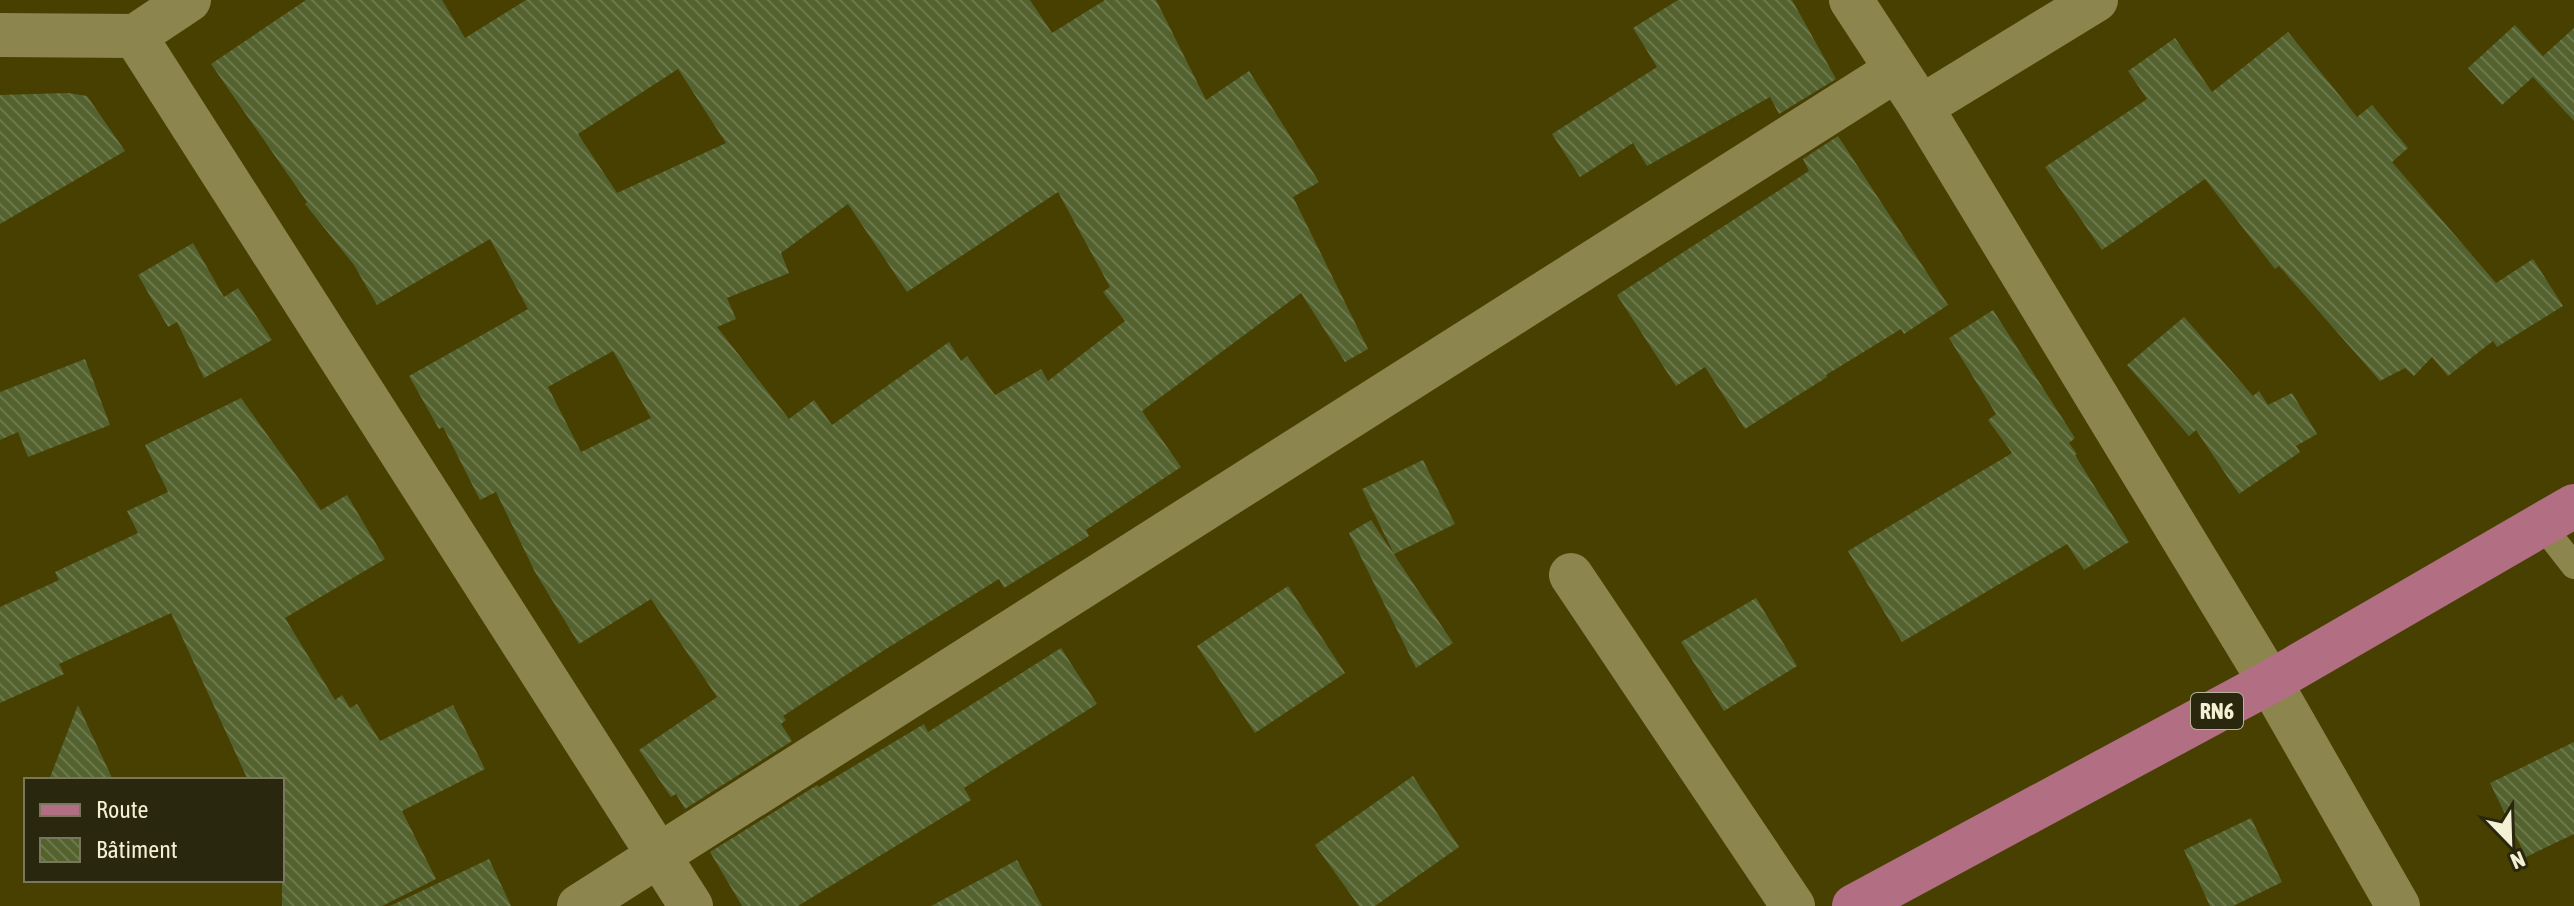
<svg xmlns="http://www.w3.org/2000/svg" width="2574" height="906" viewBox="0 0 2574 906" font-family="'Asap Condensed',sans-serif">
<defs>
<pattern id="building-back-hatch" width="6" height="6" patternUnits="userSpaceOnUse" patternTransform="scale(2)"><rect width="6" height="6" fill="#54622f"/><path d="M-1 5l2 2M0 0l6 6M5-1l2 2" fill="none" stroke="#6d794c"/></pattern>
</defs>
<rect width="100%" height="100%" fill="#474001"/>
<!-- building -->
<g fill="url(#building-back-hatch)" fill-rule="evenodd">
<path d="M 306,0 L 442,0 L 465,38 L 526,0 L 1030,0 L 1052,33 L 1105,0 L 1156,0 L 1206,100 L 1249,71 L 1319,182 L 1293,197 L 1368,349 L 1345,362 L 1301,293 L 1142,411 L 1181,467 L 1086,530 L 1089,536 L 1004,588 L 999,579 L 886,649 L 783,716 L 786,720 L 781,724 L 792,741 L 685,809 L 676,794 L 671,797 L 639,750 L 717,697 L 651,599 L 579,644 L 535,572 L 496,492 L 480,500 L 443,427 L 439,429 L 409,376 L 528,309 L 490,239 L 377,305 L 354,265 L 305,204 L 307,202 L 211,64 ZM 678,69 L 726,143 L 617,193 L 578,134 ZM 1058,192 L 1110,287 L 1103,292 L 1125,321 L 1048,381 L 1041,369 L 995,395 L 967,356 L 961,361 L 949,342 L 832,425 L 814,400 L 789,419 L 717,327 L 736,319 L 727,298 L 789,273 L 781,253 L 848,204 L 907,292 ZM 613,351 L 651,418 L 581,452 L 548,387 Z"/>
<path d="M 1678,0 L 1792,0 L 1836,79 L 1779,114 L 1770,97 L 1647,166 L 1633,143 L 1580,177 L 1552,134 L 1657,67 L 1633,28 Z"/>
<path d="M 2515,25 L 2543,56 L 2574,28 L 2574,121 L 2533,77 L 2502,105 L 2468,68 Z"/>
<path d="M 2288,32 L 2357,117 L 2372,105 L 2408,148 L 2392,162 L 2496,283 L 2533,259 L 2563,306 L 2497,347 L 2493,341 L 2448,376 L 2432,357 L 2414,376 L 2405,368 L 2380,381 L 2279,266 L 2275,269 L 2205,179 L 2102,250 L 2045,167 L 2147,99 L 2128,71 L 2175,38 L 2212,92 Z"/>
<path d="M 68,93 L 87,96 L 125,151 L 0,224 L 0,95 Z"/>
<path d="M 1838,136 L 1948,305 L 1904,334 L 1901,329 L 1826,375 L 1827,377 L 1745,429 L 1705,367 L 1676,386 L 1617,295 L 1809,171 L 1803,159 Z"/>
<path d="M 193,243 L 224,297 L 238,288 L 272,340 L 204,378 L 177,322 L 168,327 L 138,275 Z"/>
<path d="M 1993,310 L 2075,438 L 2069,443 L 2077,454 L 2075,455 L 2129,542 L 2084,570 L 2067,544 L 1902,642 L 1848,551 L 2012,453 L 1988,420 L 1996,414 L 1949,338 Z"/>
<path d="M 2184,317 L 2253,396 L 2259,391 L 2268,405 L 2292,393 L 2317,434 L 2296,446 L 2300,452 L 2239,494 L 2196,430 L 2189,436 L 2127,365 Z"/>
<path d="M 85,359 L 110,425 L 28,457 L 18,432 L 0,440 L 0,392 Z"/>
<path d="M 241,398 L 321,510 L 347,495 L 385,559 L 285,618 L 335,700 L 342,695 L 350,708 L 357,704 L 380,741 L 453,705 L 485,769 L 402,811 L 436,879 L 382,906 L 282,906 L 282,780 L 248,780 L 171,613 L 59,664 L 64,674 L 0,703 L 0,607 L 59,580 L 55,572 L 138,533 L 127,511 L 168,492 L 145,445 Z"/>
<path d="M 1423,460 L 1455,524 L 1394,554 L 1362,489 Z"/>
<path d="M 1371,520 L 1453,643 L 1416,668 L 1349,533 Z"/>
<path d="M 1288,586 L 1345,673 L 1255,733 L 1197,646 Z"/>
<path d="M 1756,598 L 1797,666 L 1724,711 L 1681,642 Z"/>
<path d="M 1061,648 L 1097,704 L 964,788 L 971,800 L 798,906 L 742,906 L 710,852 L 817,785 L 819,787 L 924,724 L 928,732 Z"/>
<path d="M 78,705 L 113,780 L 49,780 Z"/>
<path d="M 2574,742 L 2574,834 L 2526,857 L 2490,783 Z"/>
<path d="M 1413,776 L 1459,847 L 1375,906 L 1359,906 L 1315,845 Z"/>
<path d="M 2251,818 L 2282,882 L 2233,906 L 2210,906 L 2184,850 Z"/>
<path d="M 489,859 L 511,906 L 390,906 Z"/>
<path d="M 1017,860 L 1042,906 L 931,906 Z"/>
</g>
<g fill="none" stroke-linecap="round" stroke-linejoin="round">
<!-- service -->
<path stroke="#8c854d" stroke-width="26" d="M 2541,524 L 2574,566"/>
<!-- minor -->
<g stroke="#8c854d" stroke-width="44">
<path d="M 1851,0 L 1921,107 L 2270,682 L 2398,906"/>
<path d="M 0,35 L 135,36 L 189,0"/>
<path d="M 135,36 L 691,906"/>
<path d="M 1921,107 L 2096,0"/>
<path d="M 1571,575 L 1793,906"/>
<path d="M 579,906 L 1896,70"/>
</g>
<!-- primary -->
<path stroke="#b26e82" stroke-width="44" d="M 1854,906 L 2270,682 L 2574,506"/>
</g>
<g text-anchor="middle" stroke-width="8" stroke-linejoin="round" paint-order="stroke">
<!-- shield labels -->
<rect fill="#2a270f" stroke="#b7b498" stroke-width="2" x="2191" y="693" width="52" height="36" rx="6"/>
<g font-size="22" font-weight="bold" fill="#f3f0d3">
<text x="2217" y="719">RN6</text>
</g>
</g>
<!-- legend -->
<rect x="24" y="778" width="260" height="104" fill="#2a270f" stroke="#7a775d" stroke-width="2"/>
<rect x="40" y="804" width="40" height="12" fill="#b26e82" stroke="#7a775d" stroke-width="2"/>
<text x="96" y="818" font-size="24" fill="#f3f0d3">Route</text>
<rect x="40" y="838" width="40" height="24" fill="url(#building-back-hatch)" stroke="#7a775d" stroke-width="2"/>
<text x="96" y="858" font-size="24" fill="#f3f0d3">Bâtiment</text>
<!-- north arrow -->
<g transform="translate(2510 842) rotate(157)" stroke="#2a270f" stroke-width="6" paint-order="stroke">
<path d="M0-6L14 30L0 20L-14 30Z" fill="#f3f0d3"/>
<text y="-12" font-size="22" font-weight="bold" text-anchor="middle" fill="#f3f0d3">N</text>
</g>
</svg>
